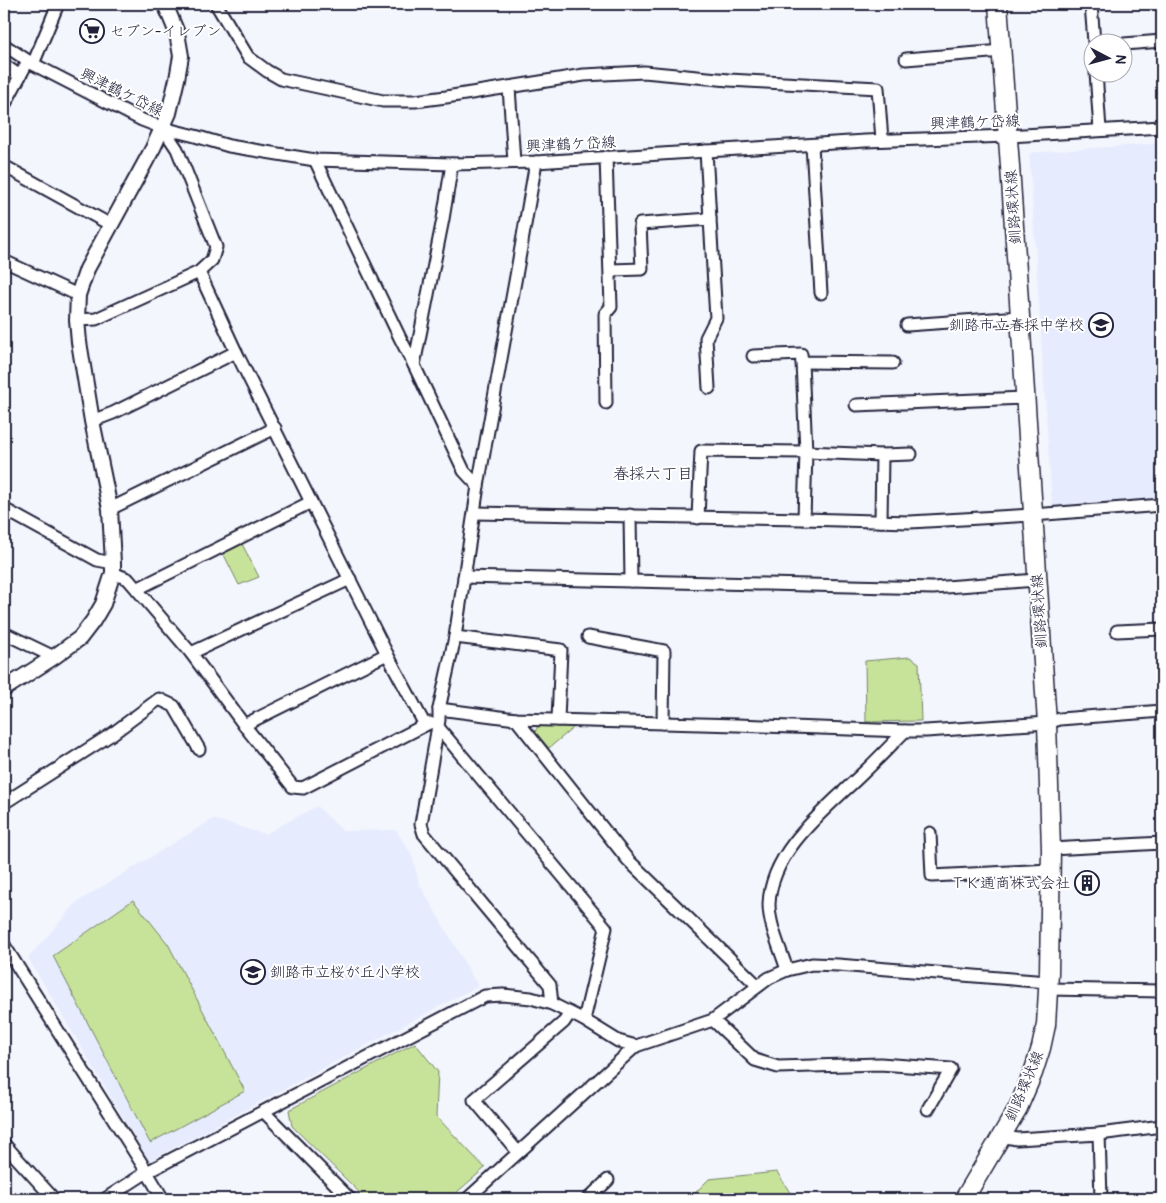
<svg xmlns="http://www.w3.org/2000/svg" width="1166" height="1203" viewBox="0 0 1166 1203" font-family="Pangolin,'Klee One',sans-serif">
<rect width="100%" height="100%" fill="#f4f6fe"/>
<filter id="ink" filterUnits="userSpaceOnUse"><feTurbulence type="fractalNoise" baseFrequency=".02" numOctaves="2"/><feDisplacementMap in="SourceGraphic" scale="10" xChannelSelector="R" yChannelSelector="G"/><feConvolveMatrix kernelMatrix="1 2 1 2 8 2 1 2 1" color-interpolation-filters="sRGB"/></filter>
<g filter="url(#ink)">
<!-- built -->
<g fill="#e6ecfd">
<path d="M 1162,143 L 1162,498 L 1052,506 L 1029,153 Z"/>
<path d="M 317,806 L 343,831 L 396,830 L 412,855 L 419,883 L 478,986 L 149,1161 L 28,958 L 77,902 L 213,819 L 265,834 Z"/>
</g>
<!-- green -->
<g fill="#c7e399" stroke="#74826a">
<path d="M 241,542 L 259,577 L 239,585 L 222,551 Z"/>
<path d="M 910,657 L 919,663 L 921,721 L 866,722 L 865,661 Z"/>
<path d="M 539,724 L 570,724 L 573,728 L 549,748 L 535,732 Z"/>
<path d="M 133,900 L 168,944 L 245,1091 L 150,1143 L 53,956 Z"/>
<path d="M 415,1043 L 438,1072 L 436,1116 L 485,1168 L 449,1199 L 366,1199 L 292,1126 L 289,1110 Z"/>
<path d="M 777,1172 L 794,1199 L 689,1199 L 709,1179 Z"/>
</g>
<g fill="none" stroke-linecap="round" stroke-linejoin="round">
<defs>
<g id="minor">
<path d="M 216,4 L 248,57 L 267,71 L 281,79 L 383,101 L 415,101 L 446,97 L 584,75 L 644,72 L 729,80 L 878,88 L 882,140"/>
<path d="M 1091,4 L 1094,42"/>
<path d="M 1124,44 L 1162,41"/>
<path d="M 4,45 L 33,64 L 142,120 L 163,128 L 195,136 L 229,146 L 315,160 L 452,164 L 536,162 L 865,141 L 1008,136 L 1162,127"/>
<path d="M 906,59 L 1002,51"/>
<path d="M 33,64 L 58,4"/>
<path d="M 4,65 L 20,76"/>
<path d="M 1096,72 L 1100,130"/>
<path d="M 509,87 L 514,162"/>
<path d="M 4,106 L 28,61"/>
<path d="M 812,145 L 821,293"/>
<path d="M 706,151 L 710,219"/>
<path d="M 315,160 L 400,338 L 414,365 L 464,471 L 478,486"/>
<path d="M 536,162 L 516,276 L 478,486 L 455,637 L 439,709 L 439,720 L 421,824 L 424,834 L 550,985 L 552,1004"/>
<path d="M 4,166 L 111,225"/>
<path d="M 4,261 L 78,295"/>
<path d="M 611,270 L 642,269 L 640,224 L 710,219 L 716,318 L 706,338 L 709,388"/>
<path d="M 199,272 L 236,352 L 387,654 L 425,725"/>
<path d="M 77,320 L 96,319 L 199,272 L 212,260 L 216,247 L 177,149 L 163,128"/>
<path d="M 907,325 L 1020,317"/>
<path d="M 753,356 L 801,354 L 802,362 L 893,363"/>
<path d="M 802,362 L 806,452 L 804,519"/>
<path d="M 414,365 L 443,219 L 452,164"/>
<path d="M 606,403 L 605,314 L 611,307 L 606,157"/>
<path d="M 856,405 L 1025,398"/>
<path d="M 92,421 L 113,413 L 236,352"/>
<path d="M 4,509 L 97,560 L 113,563"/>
<path d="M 110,509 L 275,428"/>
<path d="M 475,513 L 804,519 L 910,522 L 1033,515 L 1162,505"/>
<path d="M 630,515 L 631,581"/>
<path d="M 698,518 L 701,451 L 806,452 L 882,455 L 911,454"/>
<path d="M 881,521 L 882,455"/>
<path d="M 113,573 L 128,579 L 191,653 L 244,725 L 293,787 L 303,788 L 425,725 L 430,723"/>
<path d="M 464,577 L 933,588 L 1037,580"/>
<path d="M 137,589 L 311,502"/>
<path d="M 1117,631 L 1162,629"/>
<path d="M 4,633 L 54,657"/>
<path d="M 455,637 L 561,650 L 558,720"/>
<path d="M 588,637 L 664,651 L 663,723"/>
<path d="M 191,653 L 350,579"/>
<path d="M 439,709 L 516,719 L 737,725 L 905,731 L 926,731 L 1047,723 L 1060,719 L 1162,711"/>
<path d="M 516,719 L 628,860 L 758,986"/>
<path d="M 244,725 L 387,654"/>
<path d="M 438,727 L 606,928 L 584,1020"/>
<path d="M 4,803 L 112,734 L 159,699 L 174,706 L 199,749"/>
<path d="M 930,833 L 932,876 L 1051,870"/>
<path d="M 1051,849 L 1162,843"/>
<path d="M 4,945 L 147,1172 L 163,1199"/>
<path d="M 787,970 C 781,950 769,926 769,904 C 771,850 826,809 862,774 C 877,760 891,745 905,731"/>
<path d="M 1048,989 L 1162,991"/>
<path d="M 713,1020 L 755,1060 L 778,1067 L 880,1064 L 951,1069 L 928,1109"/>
<path d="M 264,1112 L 350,1199"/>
<path d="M 1099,1134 L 1101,1199"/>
<path d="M 1000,1136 L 1017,1139 L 1099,1134 L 1162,1126"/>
<path d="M 4,1144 L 54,1199"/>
<path d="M 518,1152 L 474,1100 L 564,1022 L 570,1013"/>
<path d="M 105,1199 L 147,1172 L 485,996 L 503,995 L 531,998 L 552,1004 L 584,1020 L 618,1041 L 636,1046 L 713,1020 L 769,978 L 787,970 L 812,964 L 838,965 L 1048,982"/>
<path d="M 467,1199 L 636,1046"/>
<path d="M 588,1199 L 608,1180"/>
</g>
<path id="tertiary" d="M 4,689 L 54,657 L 80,638 L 93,621 L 103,604 L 113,573 L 113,563 L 110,509 L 104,479 L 92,421 L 79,342 L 77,320 L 78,295 L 87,269 L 153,148 L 169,113 L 177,79 L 181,56 L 177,33 L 165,4"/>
<path id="primary" d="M 964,1199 L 1018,1108 L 1033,1073 L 1041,1048 L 1046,1025 L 1049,973 L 1051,849 L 1047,723 L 1010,166 L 998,4"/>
</defs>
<!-- minor casing -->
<use href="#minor" stroke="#22223b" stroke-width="15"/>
<!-- tertiary casing -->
<use href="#tertiary" stroke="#22223b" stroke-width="18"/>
<!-- primary casing -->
<use href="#primary" stroke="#22223b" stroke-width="21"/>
<!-- minor -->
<use href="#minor" stroke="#fff" stroke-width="11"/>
<!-- tertiary -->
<use href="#tertiary" stroke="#fff" stroke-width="14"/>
<!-- primary -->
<use href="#primary" stroke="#fff" stroke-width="18"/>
</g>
</g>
<!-- icons -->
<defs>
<symbol id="supermarket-ring" viewBox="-11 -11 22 22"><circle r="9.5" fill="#fff" stroke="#22223b" stroke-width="1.5"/><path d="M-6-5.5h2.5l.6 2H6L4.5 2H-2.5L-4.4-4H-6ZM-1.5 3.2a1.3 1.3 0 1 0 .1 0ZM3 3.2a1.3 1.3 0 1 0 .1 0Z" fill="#22223b"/></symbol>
<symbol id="school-ring" viewBox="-11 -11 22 22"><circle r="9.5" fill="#fff" stroke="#22223b" stroke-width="1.5"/><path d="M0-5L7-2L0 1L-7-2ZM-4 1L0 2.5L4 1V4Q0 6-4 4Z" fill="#22223b"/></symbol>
<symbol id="building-ring" viewBox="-11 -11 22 22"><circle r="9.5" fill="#fff" stroke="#22223b" stroke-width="1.5"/><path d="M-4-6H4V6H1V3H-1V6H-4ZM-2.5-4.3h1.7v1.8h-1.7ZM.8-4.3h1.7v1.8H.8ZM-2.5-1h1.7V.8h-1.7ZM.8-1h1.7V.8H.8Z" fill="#22223b"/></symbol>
</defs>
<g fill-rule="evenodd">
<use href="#supermarket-ring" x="78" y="17" width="28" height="28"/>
<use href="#school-ring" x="1087" y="311" width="28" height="28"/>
<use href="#building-ring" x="1073" y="869" width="28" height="28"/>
<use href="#school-ring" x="239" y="958" width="28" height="28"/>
</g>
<g text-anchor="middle" stroke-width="4" stroke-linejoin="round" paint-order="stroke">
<!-- poi labels -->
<g font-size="15" fill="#22223b" stroke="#fff" text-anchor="start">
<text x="110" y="36">セブン-イレブン</text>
<text x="1084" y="330" text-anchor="end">釧路市立春採中学校</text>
<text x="1070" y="888" text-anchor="end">ＴＫ通商株式会社</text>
<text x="270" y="977">釧路市立桜が丘小学校</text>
</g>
<!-- street labels -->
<g font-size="15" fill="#22223b" stroke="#fff">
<text transform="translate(122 92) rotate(26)" y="5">興津鶴ケ岱線</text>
<text transform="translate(975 122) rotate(-2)" y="5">興津鶴ケ岱線</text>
<text transform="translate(571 144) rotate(-3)" y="5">興津鶴ケ岱線</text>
<text transform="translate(1013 207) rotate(-94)" y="5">釧路環状線</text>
<text transform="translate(1039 611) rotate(-94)" y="5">釧路環状線</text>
<text transform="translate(1024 1086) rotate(-67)" y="5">釧路環状線</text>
</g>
<!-- neighbourhood labels -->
<g font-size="16" fill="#22223b" stroke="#fff">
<text x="653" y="479">春採六丁目</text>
</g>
</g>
<!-- margin -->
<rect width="1166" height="1203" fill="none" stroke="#fff" stroke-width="20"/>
<rect x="10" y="10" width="1146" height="1183" fill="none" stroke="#22223b" stroke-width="2" filter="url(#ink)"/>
<!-- north arrow -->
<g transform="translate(1108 58) rotate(96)"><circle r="24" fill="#ffffff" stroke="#a7a7b1"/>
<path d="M0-4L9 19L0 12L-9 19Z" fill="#22223b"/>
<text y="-8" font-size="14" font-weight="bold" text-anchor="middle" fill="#22223b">N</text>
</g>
</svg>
